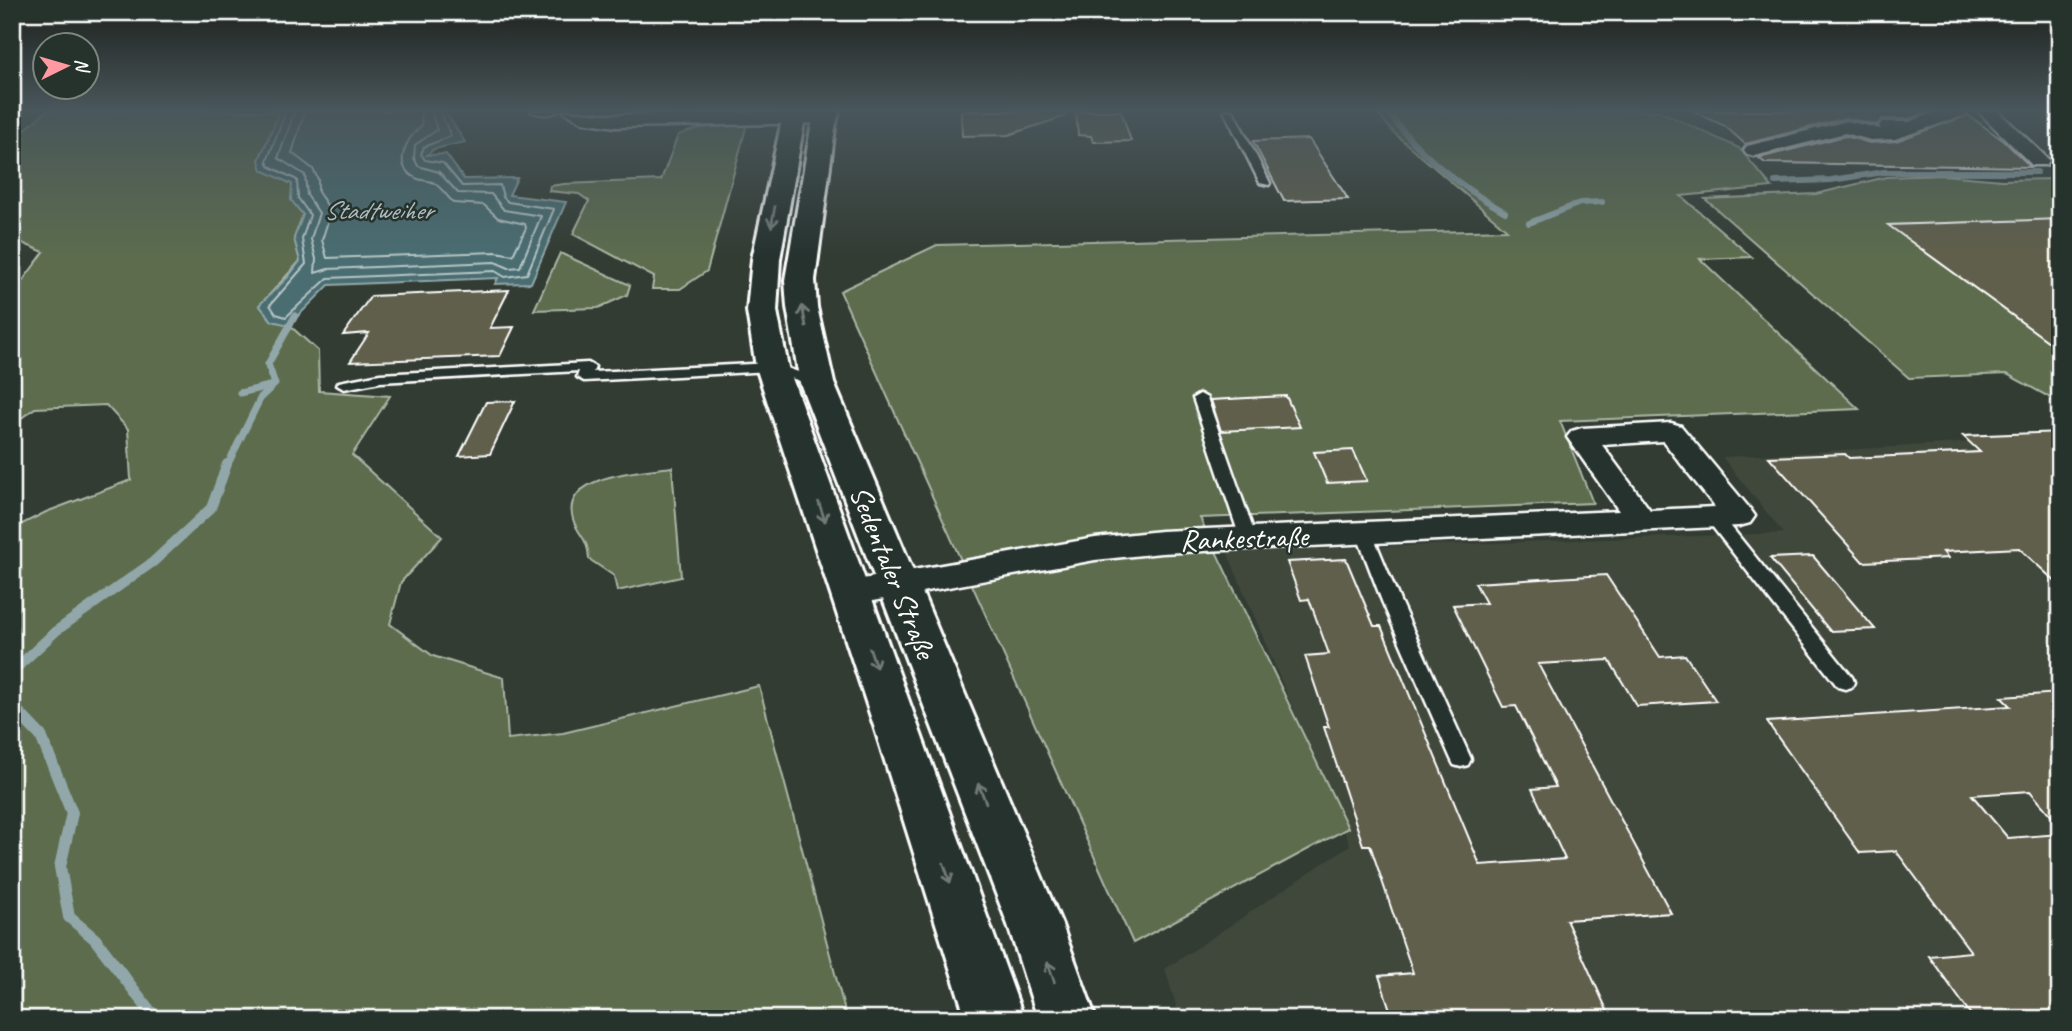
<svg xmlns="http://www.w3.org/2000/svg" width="2072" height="1031" viewBox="0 0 2072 1031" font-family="Caveat,sans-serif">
<rect width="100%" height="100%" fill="#323c33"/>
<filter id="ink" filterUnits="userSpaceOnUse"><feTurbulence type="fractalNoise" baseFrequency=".0143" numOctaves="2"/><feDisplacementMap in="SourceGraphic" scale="14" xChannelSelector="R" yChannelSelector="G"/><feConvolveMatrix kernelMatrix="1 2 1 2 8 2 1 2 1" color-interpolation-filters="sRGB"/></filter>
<g filter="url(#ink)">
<!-- built -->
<path fill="#40463a" d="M 2060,437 L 2060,1019 L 1180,1019 L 1165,969 L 1350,845 L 1227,552 L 1783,533 L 1722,457 Z"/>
<!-- green -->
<g fill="#5b6c4e" stroke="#adb6a6" stroke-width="2">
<path d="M 46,111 L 280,111 L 259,160 L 263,170 L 292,184 L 303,214 L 294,238 L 300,261 L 260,305 L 272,320 L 289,325 L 318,351 L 319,391 L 390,396 L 352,455 L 442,537 L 401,582 L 390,624 L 433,656 L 504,678 L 508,739 L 563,733 L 759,686 L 847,1019 L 12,1019 L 12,529 L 46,512 L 131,480 L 128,429 L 106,405 L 35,408 L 12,425 L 12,295 L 44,252 L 12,239 L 12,141 Z"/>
<path d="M 1375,111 L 1659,111 L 1739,148 L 1772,187 L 1681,196 L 1752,257 L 1700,259 L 1859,409 L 1560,421 L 1593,503 L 1200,518 L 1348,828 L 1133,943 L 840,291 L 937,245 L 1507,230 L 1395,134 Z"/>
<path d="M 742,124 L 746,128 L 707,271 L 680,289 L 652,289 L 654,277 L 573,234 L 589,201 L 579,194 L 549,191 L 550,186 L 564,184 L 661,180 L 678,135 L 696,129 Z"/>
<path d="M 1944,175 L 2002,180 L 2060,179 L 2060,403 L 2007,374 L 1909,378 L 1705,199 L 1816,194 L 1886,177 Z"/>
<path d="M 560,253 L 630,285 L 627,295 L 598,308 L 534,310 Z"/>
<path d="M 672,467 L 681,577 L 617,591 L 614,576 L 589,559 C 588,537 578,536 573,519 C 559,474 645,471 672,467 Z"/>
</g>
<!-- water -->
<path fill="#4a6d71" stroke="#92a7aa" stroke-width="2" d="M 280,111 L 445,111 L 465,142 L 434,149 L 427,155 L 446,154 L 464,179 L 517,178 L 509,195 L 566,202 L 531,283 L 495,284 L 498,278 L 329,285 L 289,325 L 272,321 L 259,305 L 288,277 L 300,261 L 294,238 L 303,215 L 291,200 L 292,184 L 262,170 L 259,160 Z"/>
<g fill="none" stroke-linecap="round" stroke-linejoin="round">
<!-- shore -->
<g stroke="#b7c5c6" stroke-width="2">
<path d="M 286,111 L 267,161 L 269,166 L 297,180 L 298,198 L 310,215 L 302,239 L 306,264 L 270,305 L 276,314 L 286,317 L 328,278 L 495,271 L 505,277 L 527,274 L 554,209 L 508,202 L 503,197 L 500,185 L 462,186 L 443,163 L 425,160 L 421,154 L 424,147 L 451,136 L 440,111"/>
<path d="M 295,111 L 278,158 L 305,175 L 307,195 L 319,213 L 311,239 L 316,259 L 315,273 L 328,269 L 495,262 L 509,268 L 520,267 L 541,216 L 504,210 L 491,194 L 458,193 L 439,172 L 418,166 L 414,158 L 415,145 L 437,130 L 431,111"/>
<path d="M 305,111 L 292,153 L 313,169 L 318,179 L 318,192 L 327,205 L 329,218 L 322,240 L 327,258 L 496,252 L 513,255 L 526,228 L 525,224 L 498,218 L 484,205 L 454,203 C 447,197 442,188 434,183 C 429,180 423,181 418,179 C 390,167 406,139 422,125 L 420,111"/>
</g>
<!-- stream-far3 -->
<g stroke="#92a7aa" stroke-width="6">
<path d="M 1387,111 C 1418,153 1460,187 1505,212"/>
<path d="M 1775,182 L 1831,180 L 1884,172 L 2037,172"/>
<path d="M 1529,223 L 1580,203 L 1602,202"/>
</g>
<!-- stream-far2 -->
<g stroke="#92a7aa" stroke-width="7">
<path d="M 240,393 L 273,385"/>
<path d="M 227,466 L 261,397 L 275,384 L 268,364 L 295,316"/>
</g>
<!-- stream-far1 -->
<g stroke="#92a7aa" stroke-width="10">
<path d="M 12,672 L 56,631 L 153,562 L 211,508 L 227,464"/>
<path d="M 12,706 L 22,716"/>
</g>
<!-- stream -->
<path stroke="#92a7aa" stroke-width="12" d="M 20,714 L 41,736 L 72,813 L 60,867 L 69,917 L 95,939 L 156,1019"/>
</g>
<!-- building -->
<g fill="#615e4b" stroke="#fff" stroke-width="2">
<path d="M 961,111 L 1065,111 L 1066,116 L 1008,135 L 962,136 Z"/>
<path d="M 1076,111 L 1121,111 L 1131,141 L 1093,142 L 1091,136 L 1078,135 Z"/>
<path d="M 1692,111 L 1930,111 L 1909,119 L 1882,119 L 1877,125 L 1846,118 L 1745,144 L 1725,126 Z"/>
<path d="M 1968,115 L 2004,141 L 2031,167 L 1765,163 L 1759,158 L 1845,136 L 1870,143 L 1896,141 Z"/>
<path d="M 1309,139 L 1348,199 L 1284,201 L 1253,141 Z"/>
<path d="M 2060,219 L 2060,350 L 1888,225 Z"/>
<path d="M 509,290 L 490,328 L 514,327 L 500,356 L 350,362 L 369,333 L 343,335 L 371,296 Z"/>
<path d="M 1286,396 L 1300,427 L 1221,431 L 1211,400 Z"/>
<path d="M 515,401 L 490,454 L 459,456 L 486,402 Z"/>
<path d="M 2060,432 L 2060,586 L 2019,548 L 1943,552 L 1948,558 L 1863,562 L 1769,457 L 1845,454 L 1849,458 L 1980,452 L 1963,436 Z"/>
<path d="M 1353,450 L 1367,481 L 1327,483 L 1314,452 Z"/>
<path d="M 1813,556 L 1875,629 L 1830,631 L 1770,558 Z"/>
<path d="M 1346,559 L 1374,626 L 1381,626 L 1480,865 L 1565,859 L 1532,789 L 1556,787 L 1516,706 L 1503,707 L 1453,605 L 1486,603 L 1475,583 L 1606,575 L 1660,657 L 1685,655 L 1716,701 L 1637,706 L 1609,660 L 1538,664 L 1671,913 L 1566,920 L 1611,1019 L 1393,1019 L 1379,976 L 1413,973 L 1370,845 L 1363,845 L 1324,727 L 1329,727 L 1305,656 L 1329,654 L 1309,599 L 1301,600 L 1287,562 Z"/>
<path d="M 2060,693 L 2060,826 L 2030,791 L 1972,795 L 2008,838 L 2060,834 L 2060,1019 L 1974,1019 L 1929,956 L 1971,952 L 1896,851 L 1860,853 L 1767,722 L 2010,706 L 2001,697 Z"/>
</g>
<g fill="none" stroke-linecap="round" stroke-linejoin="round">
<defs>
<g id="lane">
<path d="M 531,111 L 558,111 C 552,115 537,115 531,111 Z"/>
<path d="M 1224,111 L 1233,111 L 1270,183 L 1269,185 L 1260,183 Z"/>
<path d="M 588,363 L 595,367 L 593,372 L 772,363 L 822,380 L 824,383 L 817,387 L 771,371 L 584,381 L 577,377 L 579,371 L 380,382 L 344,389 L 337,385 L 339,382 L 380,374 Z"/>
<path d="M 1200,394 L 1207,398 L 1256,538 L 1254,542 L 1242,542 L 1240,538 L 1193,398 Z"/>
<path d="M 1714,512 L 1720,513 L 1852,677 L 1854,682 L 1852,687 L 1845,689 L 1838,687 L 1708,521 L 1706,517 L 1708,513 Z"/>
<path d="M 1364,528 L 1372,533 L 1400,601 L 1471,759 L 1468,765 L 1461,767 L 1454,765 L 1451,759 L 1382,601 L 1356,533 Z"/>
</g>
<g id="street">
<path d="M 563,111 L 616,115 L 826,111 L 835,117 L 826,123 L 616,127 L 582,122 Z"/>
<path d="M 1939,111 L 1967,111 L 1965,115 L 1895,139 L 1871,140 L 1845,133 L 1754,156 L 1747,154 L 1744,150 L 1747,146 L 1847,121 L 1881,129 L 1879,126 L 1882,122 L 1909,122 Z"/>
<path d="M 1978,111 L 1998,111 L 2046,157 L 2049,161 L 2046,165 L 2032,165 Z"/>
<path d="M 1671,423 L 1681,426 L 1750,509 L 1755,516 L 1750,523 L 1739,526 L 1161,553 L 1095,560 L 851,605 L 839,601 L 834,593 L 839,585 L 851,581 L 1095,538 L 1161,531 L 1619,511 L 1567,437 L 1572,431 L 1582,428 ZM 1663,441 L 1715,507 L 1650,510 L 1602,445 Z"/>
</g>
<g id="secondary">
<path d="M 784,111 L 806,111 L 780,259 L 777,311 L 788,367 L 1024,1019 L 966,1019 L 874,726 L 756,367 L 747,311 L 752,259 Z"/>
<path d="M 816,111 L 839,111 L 835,128 L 815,280 L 817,307 L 834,383 L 1062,925 L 1096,1019 L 1038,1019 L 1008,925 L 800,383 L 787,307 L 785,280 L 811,128 Z"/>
</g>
</defs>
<!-- lane casing -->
<use href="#lane" stroke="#fff" stroke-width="5"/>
<!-- street casing -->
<use href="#street" stroke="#fff" stroke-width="5"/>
<!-- secondary casing -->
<use href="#secondary" stroke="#fff" stroke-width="6"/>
<!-- lane -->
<use href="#lane" fill="#26332d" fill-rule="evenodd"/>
<!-- street -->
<use href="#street" fill="#26332d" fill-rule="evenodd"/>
<!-- secondary -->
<use href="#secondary" fill="#26332d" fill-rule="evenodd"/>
</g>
<!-- one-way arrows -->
<defs><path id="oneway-shaft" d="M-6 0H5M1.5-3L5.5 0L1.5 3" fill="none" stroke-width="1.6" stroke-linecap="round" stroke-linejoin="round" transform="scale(1.75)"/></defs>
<g stroke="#727a76">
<use href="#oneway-shaft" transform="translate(773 217) rotate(100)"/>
<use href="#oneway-shaft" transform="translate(804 316) rotate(-101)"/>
<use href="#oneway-shaft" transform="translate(822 512) rotate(71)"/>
<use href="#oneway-shaft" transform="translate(873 658) rotate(71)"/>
<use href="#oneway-shaft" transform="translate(982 793) rotate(-112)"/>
<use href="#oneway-shaft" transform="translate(947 873) rotate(71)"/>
<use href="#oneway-shaft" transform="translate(1051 972) rotate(-109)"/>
</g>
</g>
<!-- sky -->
<linearGradient id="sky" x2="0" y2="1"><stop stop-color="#1c211c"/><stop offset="0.43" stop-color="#49565b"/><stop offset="1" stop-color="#49565b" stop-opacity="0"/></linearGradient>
<rect width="2072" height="256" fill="url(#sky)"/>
<g text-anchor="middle" stroke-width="5" stroke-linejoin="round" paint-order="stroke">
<!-- far-water labels -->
<g font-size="26" font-style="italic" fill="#aebdbf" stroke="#26332d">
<text x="378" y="219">Stadtweiher</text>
</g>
<!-- street labels -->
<g font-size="30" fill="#fff" stroke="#26332d">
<text transform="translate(1244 538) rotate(-2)" y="10">Rankestraße</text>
<text transform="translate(893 572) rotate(68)" y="10">Sedentaler Straße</text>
</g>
</g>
<!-- margin -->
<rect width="2072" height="1031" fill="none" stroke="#26332d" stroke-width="42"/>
<rect x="21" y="21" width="2030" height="989" fill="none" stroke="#fff" stroke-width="2.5" filter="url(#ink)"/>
<!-- north arrow -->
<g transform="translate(66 66) rotate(85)"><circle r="33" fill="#26332d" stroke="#7d8581" stroke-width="2"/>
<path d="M0-5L12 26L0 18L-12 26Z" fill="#ff9aa2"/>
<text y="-10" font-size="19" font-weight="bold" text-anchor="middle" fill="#ffffff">N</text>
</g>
</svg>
